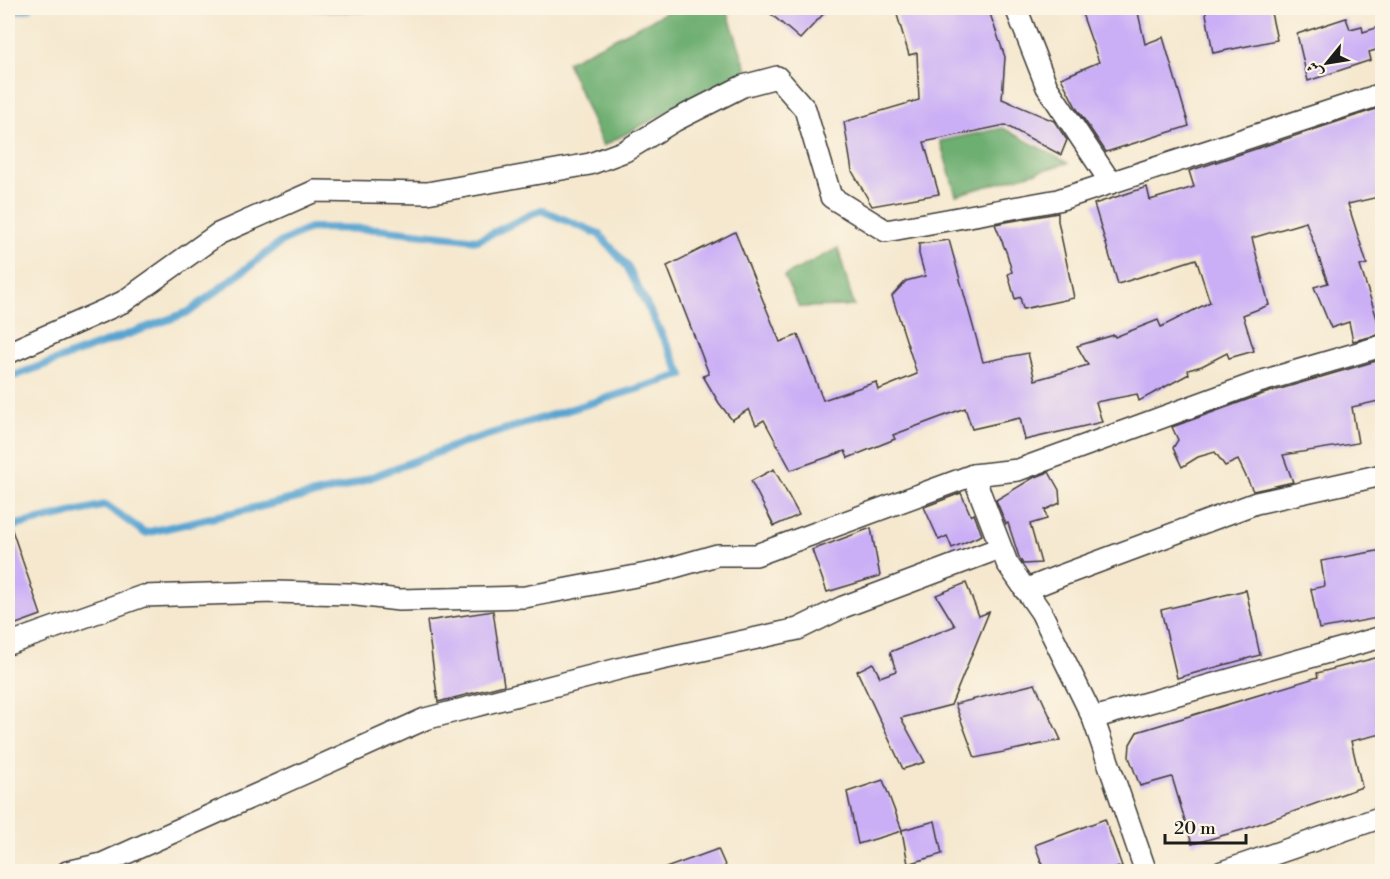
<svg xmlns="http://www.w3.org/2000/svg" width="1390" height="879" viewBox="0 0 1390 879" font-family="'Libre Bodoni',Amiri,serif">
<rect width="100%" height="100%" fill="#fcf5e5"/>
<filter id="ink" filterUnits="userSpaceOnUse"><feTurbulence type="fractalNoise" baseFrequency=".0167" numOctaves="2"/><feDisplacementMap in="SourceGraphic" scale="12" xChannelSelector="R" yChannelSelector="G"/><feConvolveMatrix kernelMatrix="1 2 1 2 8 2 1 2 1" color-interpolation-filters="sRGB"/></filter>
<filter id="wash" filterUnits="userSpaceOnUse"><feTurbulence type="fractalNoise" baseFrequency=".008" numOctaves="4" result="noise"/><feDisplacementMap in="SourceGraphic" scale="24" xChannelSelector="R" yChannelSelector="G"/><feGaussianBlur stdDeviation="1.35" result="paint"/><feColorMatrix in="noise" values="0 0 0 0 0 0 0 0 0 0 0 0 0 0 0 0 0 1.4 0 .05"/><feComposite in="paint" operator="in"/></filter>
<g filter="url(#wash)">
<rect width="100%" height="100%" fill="#f5e8cf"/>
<!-- forest -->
<g fill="#6dae71" stroke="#446546" stroke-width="1.5">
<path d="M 675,8 L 726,8 L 747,70 L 603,146 L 567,62 Z"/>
<path d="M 1003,128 L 1068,163 L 956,195 L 940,141 Z"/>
<path d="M 838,248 L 854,306 L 799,307 L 784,276 Z"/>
</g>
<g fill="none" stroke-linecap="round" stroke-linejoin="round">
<!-- stream -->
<g stroke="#59a4d1" stroke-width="8">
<path d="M 316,8 L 362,9"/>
<path d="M 8,12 L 29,8"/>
<path d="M 8,378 L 189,312 L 280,243 L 310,228 L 378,229 L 478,240 L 541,210 L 599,234 L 627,266 L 682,375 L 468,441 L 345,487 L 145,533 L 106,505 L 8,527"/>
</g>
</g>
<g id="blocks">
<!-- building -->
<g fill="#caaff6">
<path d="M 764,8 L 829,8 L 800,39 Z"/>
<path d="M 895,8 L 988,8 L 1005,57 L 1002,99 L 1054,121 L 1067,140 L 1061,155 L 1005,125 L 924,142 L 939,194 L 872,206 L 852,171 L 844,122 L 919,100 L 917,53 L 909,55 Z"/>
<path d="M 1080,8 L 1137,8 L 1145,44 L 1163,37 L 1189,126 L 1106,152 L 1077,109 L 1061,78 L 1099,62 Z"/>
<path d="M 1205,8 L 1270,8 L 1277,40 L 1213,53 Z"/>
<path d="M 1346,18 L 1350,29 L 1362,26 L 1363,32 L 1383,26 L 1383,48 L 1369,52 L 1371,60 L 1308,81 L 1297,34 Z"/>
<path d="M 1379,108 L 1383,122 L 1383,196 L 1348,204 L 1367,264 L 1360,266 L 1382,334 L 1353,341 L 1349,322 L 1331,328 L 1314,287 L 1328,283 L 1306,222 L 1252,238 L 1269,305 L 1243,315 L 1254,351 L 1229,358 L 1227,353 L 1202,366 L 1188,370 L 1189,374 L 1139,401 L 1137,394 L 1096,402 L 1102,422 L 1025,440 L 1020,418 L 972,429 L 965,408 L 893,435 L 895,439 L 848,458 L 845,451 L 791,470 L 764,420 L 756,425 L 749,409 L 732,420 L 719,403 L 703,376 L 709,374 L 667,266 L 735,232 L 780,342 L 798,335 L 823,400 L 876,382 L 878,390 L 917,374 L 892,296 L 906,281 L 925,276 L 919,254 L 919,244 L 949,240 L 983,362 L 1028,353 L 1035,380 L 1088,365 L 1077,346 L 1114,335 L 1115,337 L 1158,320 L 1161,327 L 1210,302 L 1196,259 L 1118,284 L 1094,204 L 1147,187 L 1150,200 L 1194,187 L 1189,171 Z"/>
<path d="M 1058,213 L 1058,221 L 1074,298 L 1023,309 L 1020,297 L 1015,299 L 1008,274 L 1012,272 L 1007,254 L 995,224 Z"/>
<path d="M 1383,359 L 1383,400 L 1352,407 L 1358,443 L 1283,455 L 1293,482 L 1253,491 L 1238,460 L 1225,466 L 1215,452 L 1198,457 L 1182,467 L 1173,448 L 1178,440 L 1172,427 L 1263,394 Z"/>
<path d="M 774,469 L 799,515 L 774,526 L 751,481 Z"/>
<path d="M 1049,472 L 1059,490 L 1060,503 L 1045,510 L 1047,519 L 1030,524 L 1041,563 L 1023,564 L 1019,557 L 1008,523 L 1006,524 L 996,500 L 1033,478 Z"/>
<path d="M 961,493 L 971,516 L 974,514 L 982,535 L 952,548 L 947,536 L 939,540 L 924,507 Z"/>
<path d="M 11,527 L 41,615 L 8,627 L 8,528 Z"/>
<path d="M 871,528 L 880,576 L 827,592 L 812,550 Z"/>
<path d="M 1383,550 L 1383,617 L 1319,629 L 1311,589 L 1325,586 L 1321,561 Z"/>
<path d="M 966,583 L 979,616 L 989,612 L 951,705 L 901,718 L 925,762 L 903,769 L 857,671 L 873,663 L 880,677 L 896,671 L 890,652 L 955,626 L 936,595 Z"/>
<path d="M 1246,590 L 1260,655 L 1177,678 L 1161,610 Z"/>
<path d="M 493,611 L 504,685 L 438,702 L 427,621 Z"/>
<path d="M 1383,656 L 1382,734 L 1351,741 L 1362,787 L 1242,830 L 1192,844 L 1172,777 L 1140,786 L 1129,757 L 1130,744 L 1137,732 L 1318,677 L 1317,673 Z"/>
<path d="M 1035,684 L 1061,740 L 975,758 L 955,704 Z"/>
<path d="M 883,780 L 902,830 L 935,821 L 942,854 L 908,864 L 902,831 L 858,844 L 847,792 Z"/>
<path d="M 1105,819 L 1122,866 L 1106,872 L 1045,872 L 1035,845 Z"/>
<path d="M 718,849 L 728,872 L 663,872 L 663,869 Z"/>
</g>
</g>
</g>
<g filter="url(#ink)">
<use href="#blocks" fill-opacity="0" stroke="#3d3b37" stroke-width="1.5"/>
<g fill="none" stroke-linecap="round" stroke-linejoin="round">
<defs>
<g id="street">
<path d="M 1016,8 L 1047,87 L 1111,183"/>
<path d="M 8,353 L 123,302 L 218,234 L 315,191 L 427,193 L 590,164 L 625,151 L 674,121 L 743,86 L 777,77 L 805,109 L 831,197 L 886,231 L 1058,200 L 1382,94"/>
<path d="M 973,475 L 1007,563 L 1041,612 L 1093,718 L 1146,872"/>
<path d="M 1025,590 L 1060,576 L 1256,503 L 1382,475"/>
<path d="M 8,644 L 143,596 L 274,592 L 349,594 L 399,600 L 525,597 L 657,572 L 717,555 L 756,555 L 973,475 L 1018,470 L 1259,382 L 1382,346"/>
<path d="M 1093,718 L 1382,637"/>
<path d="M 67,872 L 102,864 L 425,719 L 630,666 L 798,629 L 843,607 L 1000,548"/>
<path d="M 1222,872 L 1382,817"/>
</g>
</defs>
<!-- street casing -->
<use href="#street" stroke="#3d3b37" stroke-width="24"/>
<!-- street -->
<use href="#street" stroke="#fff" stroke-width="21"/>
</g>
</g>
<!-- margin -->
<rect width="1390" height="879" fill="none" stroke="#fcf5e5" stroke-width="30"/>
<!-- north arrow -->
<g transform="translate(1327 63) rotate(240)" stroke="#fcf5e5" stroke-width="4.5" paint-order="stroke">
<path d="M0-4.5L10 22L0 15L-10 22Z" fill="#1c1c1c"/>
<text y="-9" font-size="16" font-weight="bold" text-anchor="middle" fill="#1c1c1c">ش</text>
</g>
<!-- scale -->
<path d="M1165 834v9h81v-9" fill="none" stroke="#1c1c1c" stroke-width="3"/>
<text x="1174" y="834" font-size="18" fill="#1c1c1c" stroke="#fcf5e5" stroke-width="4.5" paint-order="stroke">20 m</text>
</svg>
